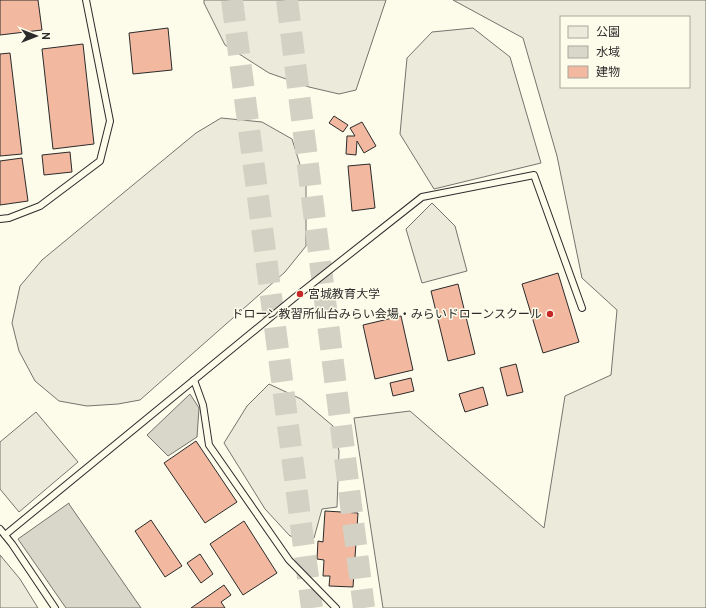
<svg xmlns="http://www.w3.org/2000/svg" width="706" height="608" viewBox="0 0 706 608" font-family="Overpass,'Noto Sans JP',sans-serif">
<rect width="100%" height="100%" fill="#fdfbea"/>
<!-- green -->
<g fill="#ecebdb" stroke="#74746e" fill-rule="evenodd">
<path d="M 204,0 L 386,0 L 356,90 L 339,94 L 309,87 L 269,73 L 225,45 L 204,3 Z"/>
<path d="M 453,0 L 706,0 L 706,608 L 383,608 L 354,418 L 410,411 L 544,528 L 565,396 L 611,375 L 617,310 L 582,278 L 557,156 L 523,38 ZM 561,17 L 689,17 L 689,87 L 561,87 Z"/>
<path d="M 473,28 L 510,57 L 541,163 L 434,189 L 400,134 L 407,58 L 432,32 Z"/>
<path d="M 221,118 L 262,122 L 292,139 L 306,184 L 306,246 L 285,272 L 140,400 L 118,404 L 87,406 L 59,401 L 35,381 L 19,351 L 12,323 L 20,286 L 42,260 L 196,133 Z"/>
<path d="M 269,384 L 301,399 L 333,426 L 339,451 L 337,507 L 322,509 L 314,538 L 290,536 L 265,509 L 224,443 L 247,406 Z"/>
<path d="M 36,412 L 78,462 L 19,512 L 0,489 L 0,442 Z"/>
<path d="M 0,555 L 20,579 L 38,608 L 0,608 Z"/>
</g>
<!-- parking -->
<path fill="#eceadb" stroke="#74746e" d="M 432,203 L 455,226 L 467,271 L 422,283 L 406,229 Z"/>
<!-- water -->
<g fill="#d8d7c9" stroke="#74746e">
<path d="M 190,394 L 199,408 L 197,437 L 168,456 L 147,435 Z"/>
<path d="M 69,503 L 69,504 L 141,608 L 66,608 L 18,539 Z"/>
</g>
<!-- building -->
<g fill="#f2b8a0" stroke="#2b2b2b">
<path d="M 0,0 L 38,0 L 42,30 L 0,35 Z"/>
<path d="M 168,28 L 172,70 L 133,74 L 129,33 Z"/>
<path d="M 83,44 L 94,144 L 53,149 L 42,49 Z"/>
<path d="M 10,53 L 22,154 L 0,156 L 0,54 Z"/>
<path d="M 334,116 L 348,125 L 343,132 L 329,123 Z"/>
<path d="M 362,122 L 376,146 L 364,153 L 357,141 L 356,155 L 346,154 L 347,136 L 355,136 L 350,128 Z"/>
<path d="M 70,152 L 72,172 L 44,175 L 42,155 Z"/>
<path d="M 22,158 L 28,201 L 0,205 L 0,161 Z"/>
<path d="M 370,164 L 375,208 L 352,211 L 348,166 Z"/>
<path d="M 558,273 L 579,342 L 543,353 L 522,284 Z"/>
<path d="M 458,284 L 475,354 L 448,361 L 431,291 Z"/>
<path d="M 401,316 L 413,370 L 375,379 L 363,325 Z"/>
<path d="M 516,364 L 523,392 L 507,396 L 500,368 Z"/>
<path d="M 411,378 L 414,391 L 393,396 L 390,383 Z"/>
<path d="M 483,387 L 488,405 L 465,412 L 459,394 Z"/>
<path d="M 196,441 L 237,502 L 205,523 L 164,463 Z"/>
<path d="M 325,511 L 358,513 L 353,587 L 329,586 L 330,576 L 323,576 L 324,560 L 317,559 L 318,541 L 323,542 Z"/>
<path d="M 151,520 L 182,566 L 165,577 L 135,531 Z"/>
<path d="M 244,521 L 277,573 L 243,595 L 210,544 Z"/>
<path d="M 200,554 L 213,574 L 201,583 L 187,563 Z"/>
<path d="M 224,585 L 231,595 L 221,602 L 225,608 L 191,608 Z"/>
</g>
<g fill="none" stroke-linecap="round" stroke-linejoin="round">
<!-- highway-tunnel -->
<g stroke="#d3d1c4" stroke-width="22" stroke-dasharray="22 11" stroke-linecap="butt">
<path d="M 232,0 L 312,608"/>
<path d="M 287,0 L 364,608"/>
</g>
<defs>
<g id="lane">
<path d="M 0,219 L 9,218 L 40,206 L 100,161 L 110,121 L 86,0"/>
<path d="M 194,380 L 203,405 L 209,445 L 289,560 L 336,608"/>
<path d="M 0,529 L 12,544 L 55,608"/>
<path d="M 5,535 L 294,298 L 422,197 L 534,175 L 582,308"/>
</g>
</defs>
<!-- lane casing -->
<use href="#lane" stroke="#2b2b2b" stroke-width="8"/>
<!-- lane -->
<use href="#lane" stroke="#fdfbea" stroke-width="6"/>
</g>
<!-- markers -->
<g fill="#c62828" stroke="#fdfbea" stroke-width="1.5">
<circle cx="300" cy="294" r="4"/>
<circle cx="550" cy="314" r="4"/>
</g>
<g text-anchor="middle" stroke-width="3" stroke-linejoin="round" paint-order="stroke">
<!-- poi labels -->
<g font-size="12" fill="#2b2b2b" stroke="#fdfbea" text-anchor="start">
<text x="308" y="298">宮城教育大学</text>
<text x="542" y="318" text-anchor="end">ドローン教習所仙台みらい会場・みらいドローンスクール</text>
</g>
</g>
<!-- legend -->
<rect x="560" y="16" width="130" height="72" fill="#fdfbea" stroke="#a9a89e"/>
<rect x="568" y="26" width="20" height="12" fill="#ecebdb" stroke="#a9a89e"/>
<text x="596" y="36" font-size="12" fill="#2b2b2b">公園</text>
<rect x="568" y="46" width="20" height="12" fill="#d8d7c9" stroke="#a9a89e"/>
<text x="596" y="56" font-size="12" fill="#2b2b2b">水域</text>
<rect x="568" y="66" width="20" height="12" fill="#f2b8a0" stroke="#a9a89e"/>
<text x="596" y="76" font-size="12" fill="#2b2b2b">建物</text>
<!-- north arrow -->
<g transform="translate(36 36) rotate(90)" stroke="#fdfbea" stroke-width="3" paint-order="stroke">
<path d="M0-3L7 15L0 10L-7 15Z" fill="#2b2b2b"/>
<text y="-6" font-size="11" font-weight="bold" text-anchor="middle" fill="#2b2b2b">N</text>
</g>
</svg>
